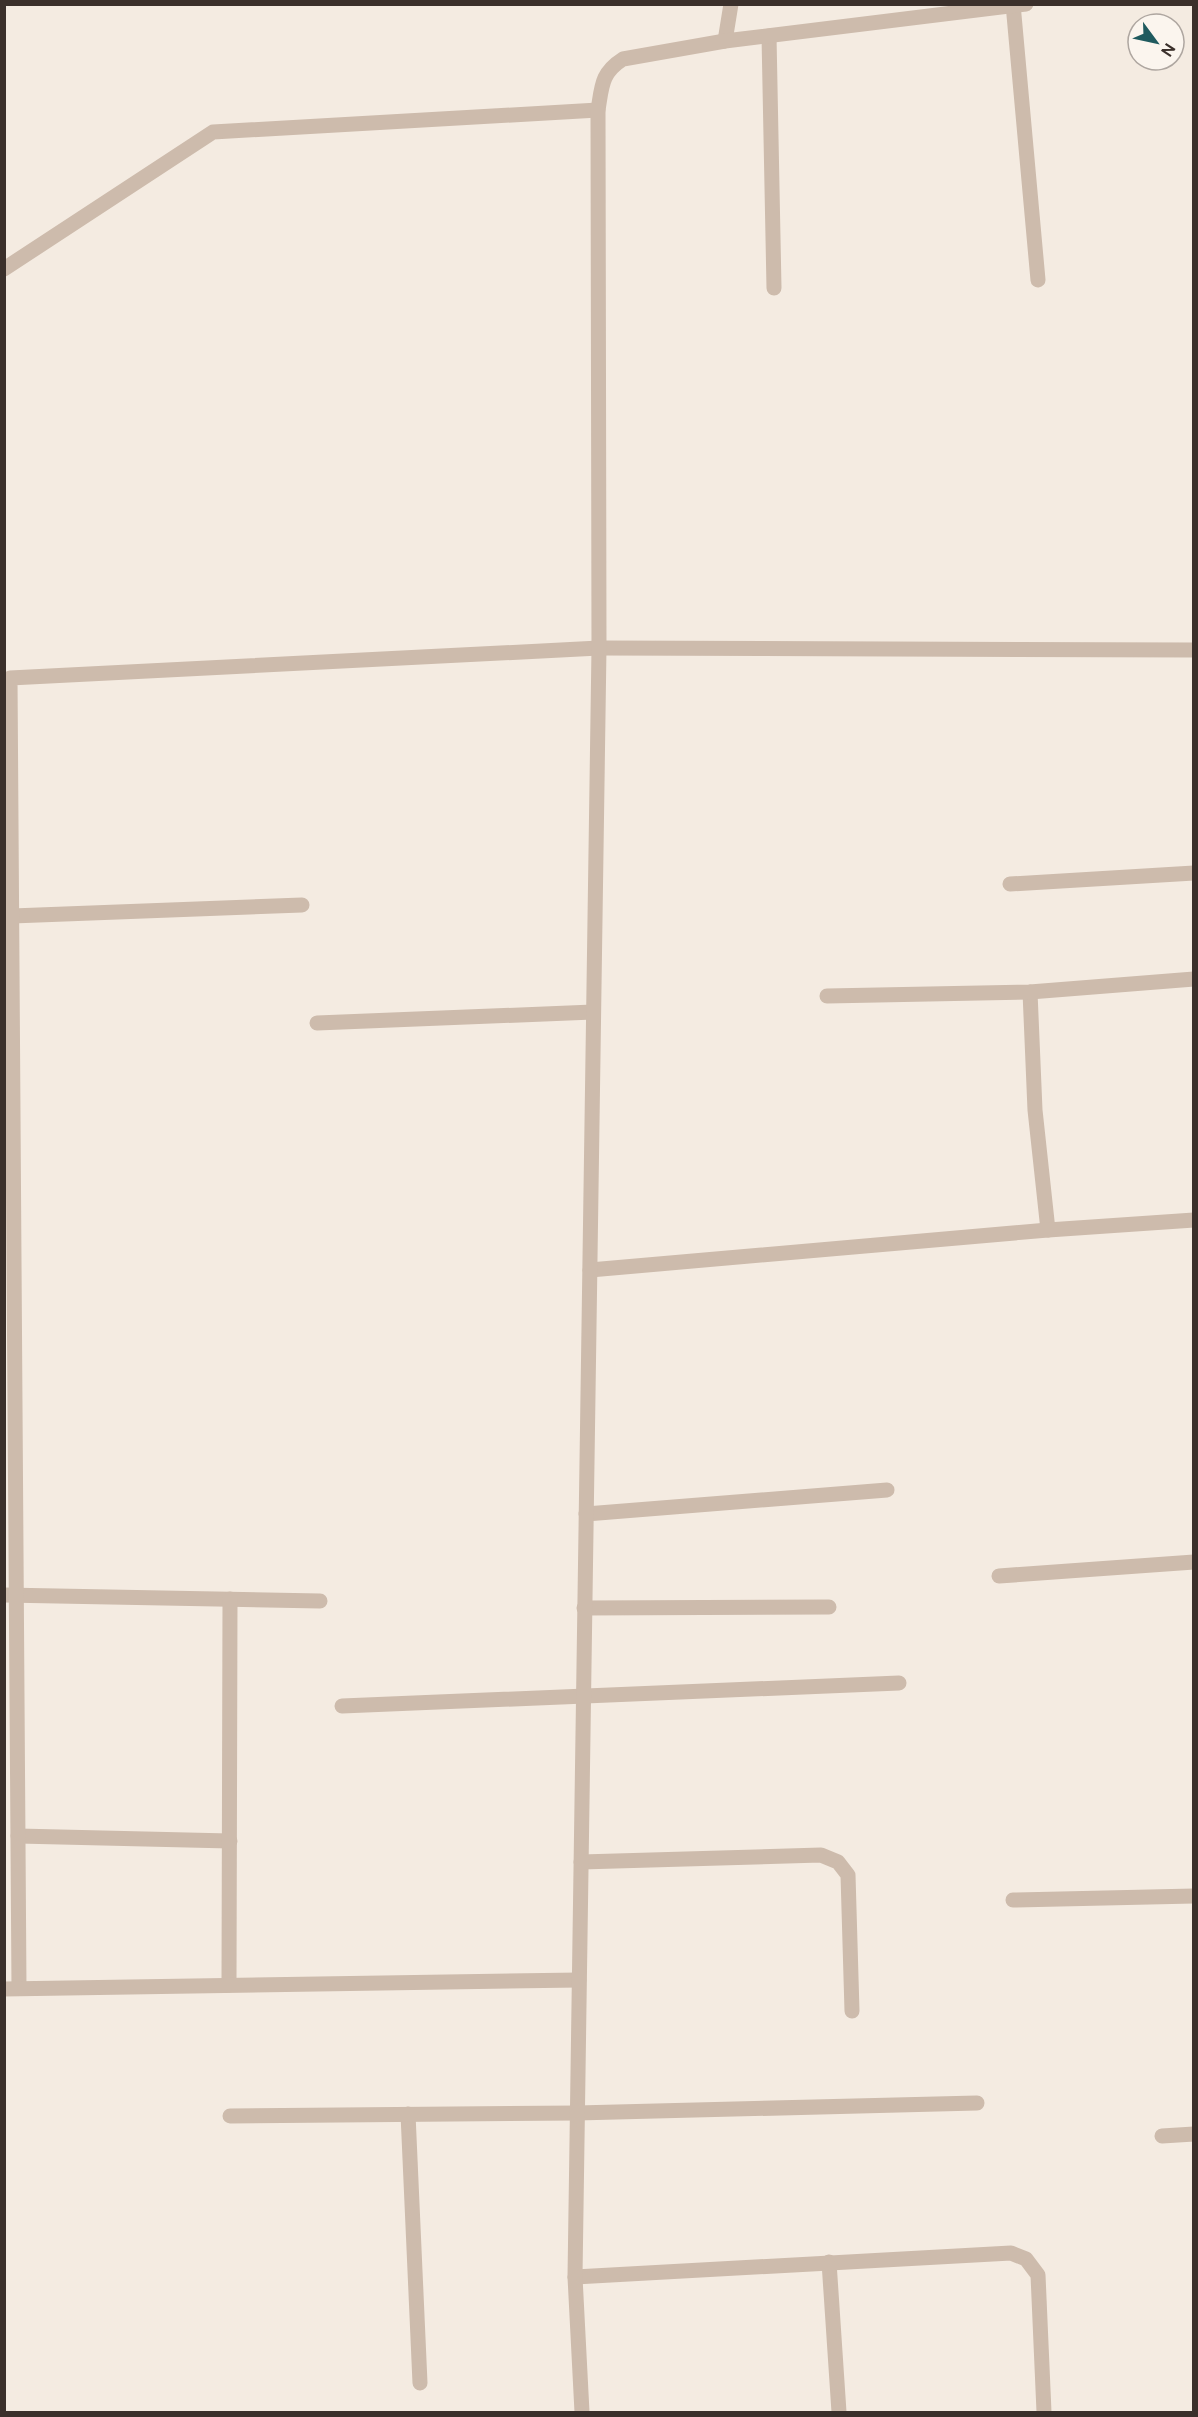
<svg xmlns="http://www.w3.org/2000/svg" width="1198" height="2417" viewBox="0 0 1198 2417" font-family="'DM Sans',sans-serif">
<rect width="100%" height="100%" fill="#f4ebe1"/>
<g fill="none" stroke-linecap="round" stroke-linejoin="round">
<!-- lane -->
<g stroke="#cdbbac" stroke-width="15">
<path d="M 4,269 L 213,132 L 598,110"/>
<path d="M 599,648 L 1194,650"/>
</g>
<!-- street -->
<g stroke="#cdbbac" stroke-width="15">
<path d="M 1013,4 L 1038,280"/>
<path d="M 769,36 L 774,288"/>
<path d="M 725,41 L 731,4"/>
<path d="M 1010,884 L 1194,873"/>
<path d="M 12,916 L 302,905"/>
<path d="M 1030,992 L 1035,1110 L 1048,1230"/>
<path d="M 827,996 L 1030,992 L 1194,979"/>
<path d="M 317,1023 L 593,1012"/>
<path d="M 590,1270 L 1048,1230 L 1194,1220"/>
<path d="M 586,1514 L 887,1490"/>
<path d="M 999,1576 L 1194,1562"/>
<path d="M 4,1595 L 320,1601"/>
<path d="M 584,1608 L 829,1607"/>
<path d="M 342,1706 L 899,1683"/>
<path d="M 18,1836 L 230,1841"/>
<path d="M 581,1862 L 821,1855 L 838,1862 L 848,1875 L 852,2011"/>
<path d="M 1013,1900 L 1194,1896"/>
<path d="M 229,1985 L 230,1599"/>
<path d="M 19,1988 L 10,678 L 599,648"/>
<path d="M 4,1989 L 579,1980"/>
<path d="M 408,2114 L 420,2383"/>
<path d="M 230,2116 L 577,2113 L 977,2103"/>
<path d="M 1162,2136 L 1194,2134"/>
<path d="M 829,2262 L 839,2412"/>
<path d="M 575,2277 L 1011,2253 L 1026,2259 L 1038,2275 L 1044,2412"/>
<path d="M 582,2412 L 575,2277 L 599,648 L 598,110 C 602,86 601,73 623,59 L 725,41 L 1026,4"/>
</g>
</g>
<!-- border -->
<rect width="1198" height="2417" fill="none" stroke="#3b302b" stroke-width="12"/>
<!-- north arrow -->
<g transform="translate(1156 42) rotate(123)"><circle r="28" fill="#fbf5ee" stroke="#aea6a0" stroke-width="1.5"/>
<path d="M0-4.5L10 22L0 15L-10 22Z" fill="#1f5a5e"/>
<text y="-9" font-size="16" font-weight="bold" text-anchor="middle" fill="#3b302b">N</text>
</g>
</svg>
